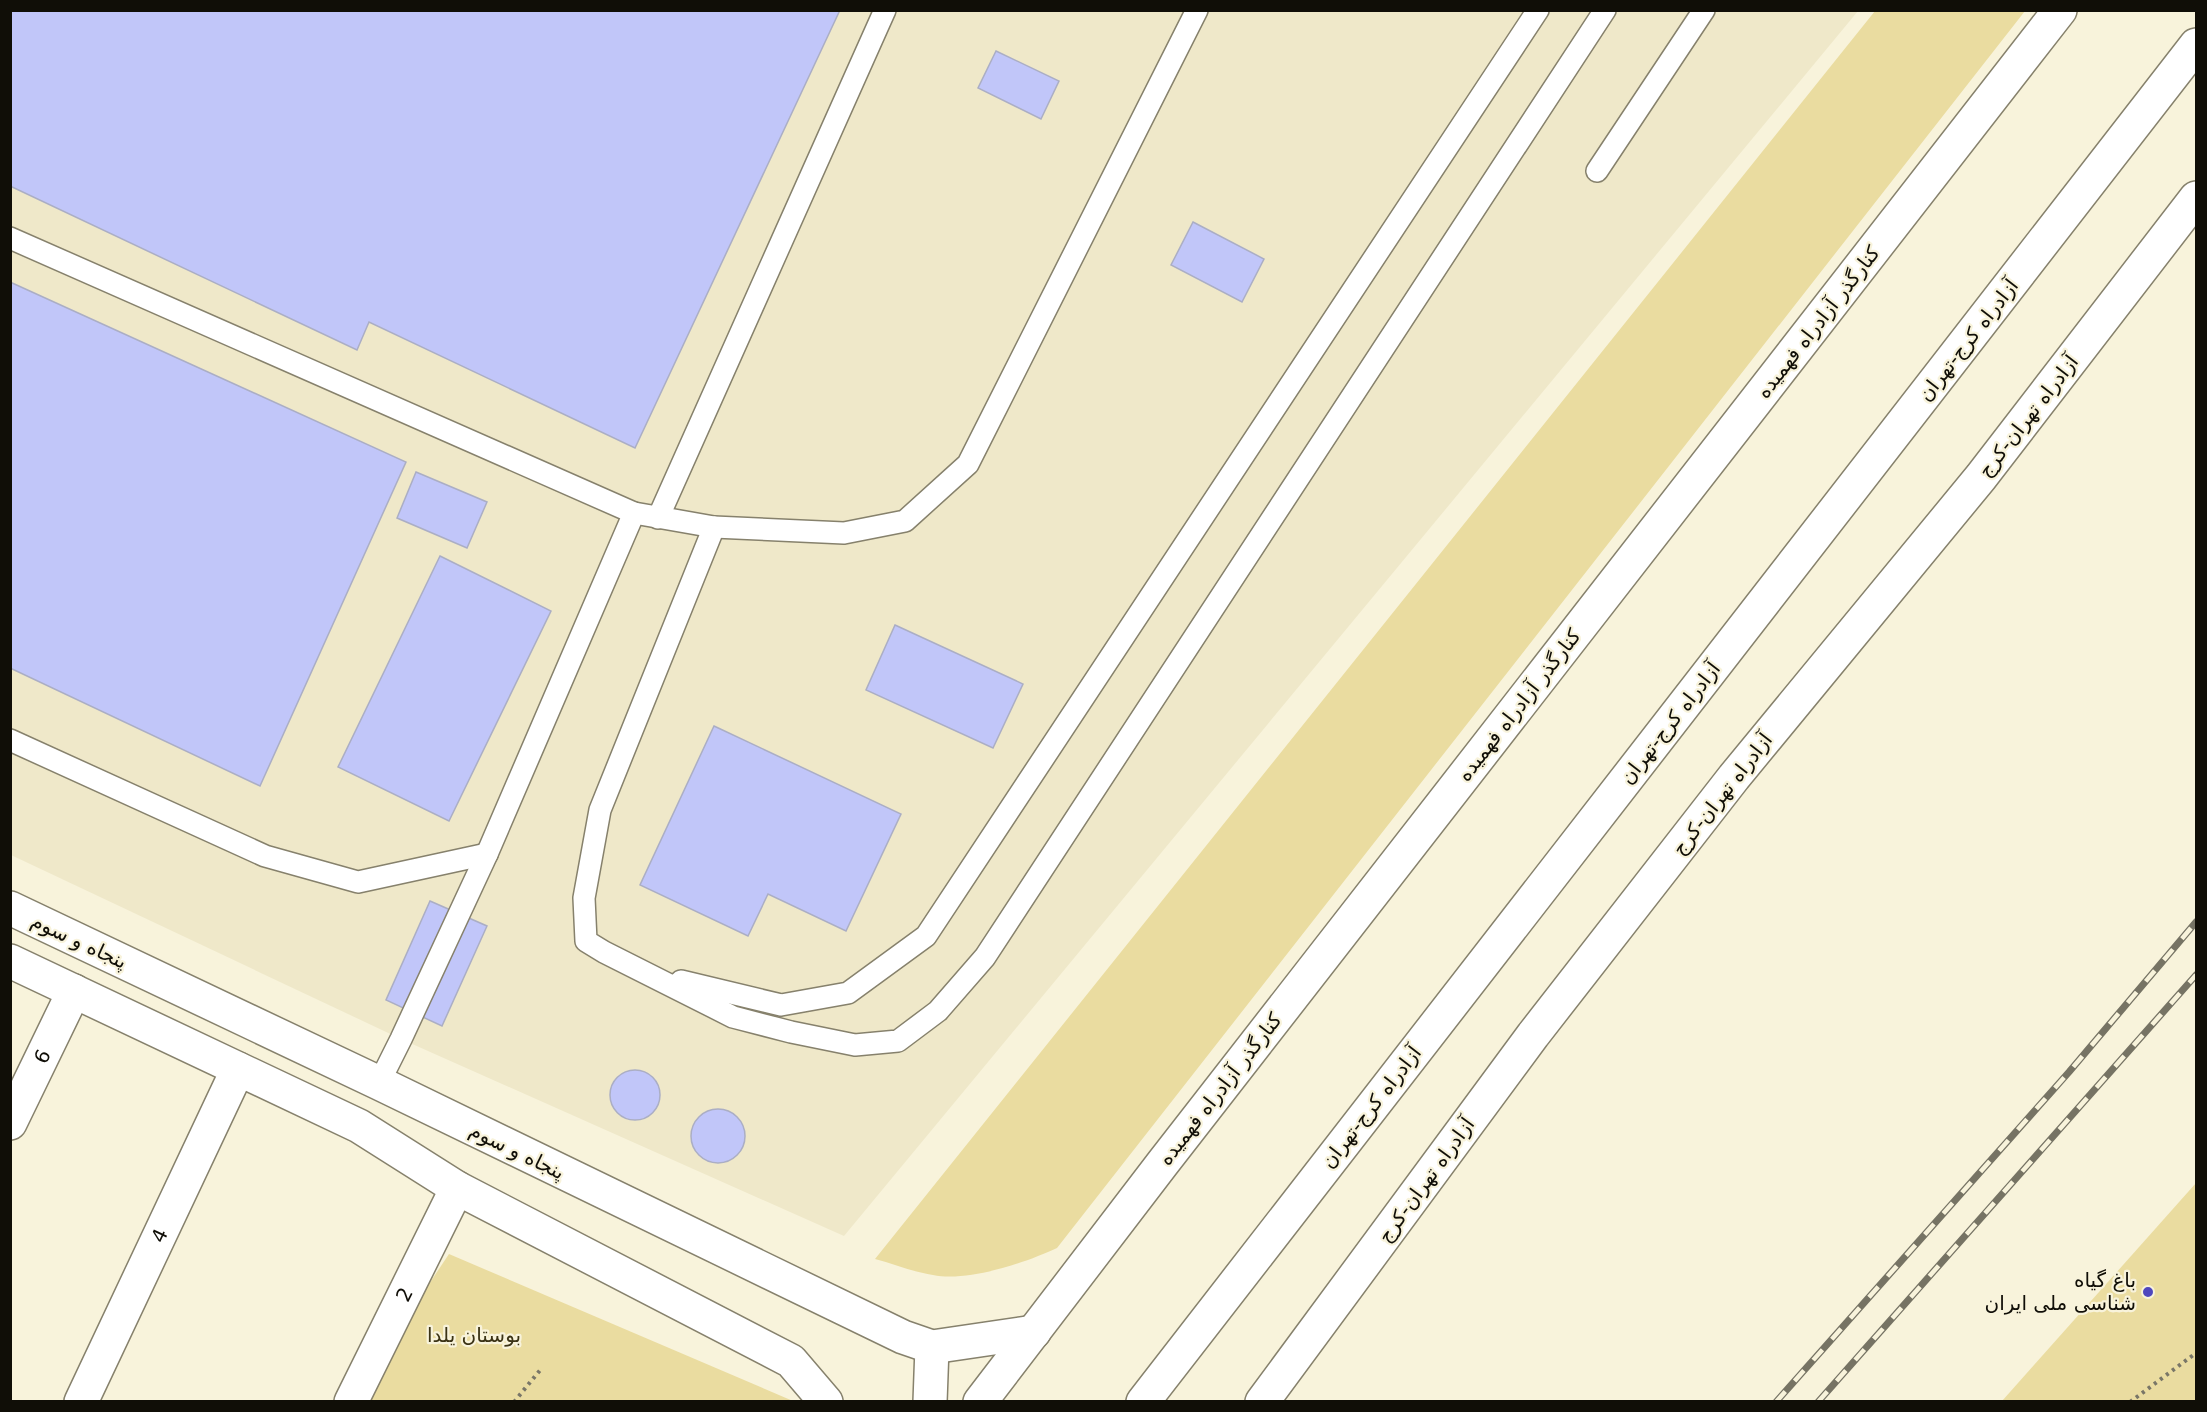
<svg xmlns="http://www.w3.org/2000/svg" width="2207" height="1412" viewBox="0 0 2207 1412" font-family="'DejaVu Sans','Noto Naskh Arabic',sans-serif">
<rect width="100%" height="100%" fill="#f8f3db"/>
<!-- built -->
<path fill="#efe8c9" d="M 11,11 L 1858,11 L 844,1236 L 401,1039 L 11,855 Z"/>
<!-- green -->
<g fill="#eadca0">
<path d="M 1875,11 L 2025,11 L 1057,1248 C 1025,1263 968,1282 933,1275 C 913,1272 894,1264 875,1259 Z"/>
<path d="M 2196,1183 L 2196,1401 L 2002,1401 Z"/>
<path d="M 449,1254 L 793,1401 L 350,1402 Z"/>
</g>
<!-- building -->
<g fill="#c1c6f9" stroke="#abaec4" stroke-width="1.5">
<path d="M 10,10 L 840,10 L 635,448 L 369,322 L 357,350 L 10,186 Z"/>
<path d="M 996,51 L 1059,81 L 1041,119 L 978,88 Z"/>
<path d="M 1193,222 L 1264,259 L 1242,302 L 1171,265 Z"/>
<path d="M 10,282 L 406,462 L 260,786 L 10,668 Z"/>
<path d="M 416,472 L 487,502 L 467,548 L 397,518 Z"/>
<path d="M 440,556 L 551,611 L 449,821 L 338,767 Z"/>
<path d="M 895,625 L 1023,684 L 993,748 L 866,690 Z"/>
<path d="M 714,726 L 901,814 L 846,931 L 768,894 L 748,936 L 640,885 Z"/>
<path d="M 430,901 L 487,926 L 442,1026 L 386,1000 Z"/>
<circle cx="635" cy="1095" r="25"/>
<circle cx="718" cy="1136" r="27"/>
</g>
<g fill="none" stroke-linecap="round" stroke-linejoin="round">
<defs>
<g id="lane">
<path d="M 1597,171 L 1704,10"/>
<path d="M 10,238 L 634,513"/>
<path d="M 658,518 L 885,10"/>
<path d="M 714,527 L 600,810 L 584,898 L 586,941 L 604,952 L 733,1017 L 791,1032 L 855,1045 L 898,1041 L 938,1011 L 985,957 L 1605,10"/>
<path d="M 10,740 L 265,856 L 358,882 L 487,854"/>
<path d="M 681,981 L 781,1005 L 848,993 L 926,936 L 1538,10"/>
<path d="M 379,1083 L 401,1039 L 487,854 L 634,513 L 714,527 L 844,533 L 905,521 L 968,464 L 1197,10"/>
</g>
<g id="street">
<path id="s1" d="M 10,1123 L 74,991"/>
<path id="s2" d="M 81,1402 L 238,1069"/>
<path id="s3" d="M 351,1402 L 457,1188"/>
</g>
<g id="secondary">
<path d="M 10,908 L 379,1083 L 903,1337 L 932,1347 L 1034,1332"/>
<path d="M 10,961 L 359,1126 L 457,1188 L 791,1361 L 826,1402"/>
<path d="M 930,1402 L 932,1347"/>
<path d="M 980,1402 L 1162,1164 L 2060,10"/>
</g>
<g id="highway">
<path d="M 1143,1402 L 2196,45"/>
<path d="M 1262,1402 L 1533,1035 L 1734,777 L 1981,477 L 2196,198"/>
</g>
</defs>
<!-- lane casing -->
<use href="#lane" stroke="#86816c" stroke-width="24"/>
<!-- street casing -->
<use href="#street" stroke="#86816c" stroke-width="36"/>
<!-- secondary casing -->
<use href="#secondary" stroke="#86816c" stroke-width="36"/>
<!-- highway casing -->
<use href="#highway" stroke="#86816c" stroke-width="36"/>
<!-- path -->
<g stroke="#797667" stroke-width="4" stroke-dasharray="3 4.5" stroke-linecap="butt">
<path d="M 514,1402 L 541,1369"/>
<path d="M 2130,1402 L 2196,1353"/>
</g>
<!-- lane -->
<use href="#lane" stroke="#fff" stroke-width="21"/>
<!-- street -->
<use href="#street" stroke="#fff" stroke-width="33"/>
<!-- secondary -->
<use href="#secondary" stroke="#fff" stroke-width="33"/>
<!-- highway -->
<use href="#highway" stroke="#fff" stroke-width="33"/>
<defs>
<g id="rail">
<path d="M 1776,1402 L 2069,1072 L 2196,922"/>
<path d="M 1818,1402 L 2196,975"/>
</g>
</defs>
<!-- rail casing -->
<use href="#rail" stroke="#767364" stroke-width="7"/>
<!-- rail -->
<use href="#rail" stroke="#f8f3db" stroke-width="4.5" stroke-dasharray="14" stroke-linecap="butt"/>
</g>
<!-- markers -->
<circle fill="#4f47bd" stroke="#f8f3db" stroke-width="2" cx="2148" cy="1292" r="6"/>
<g text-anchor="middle" stroke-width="4.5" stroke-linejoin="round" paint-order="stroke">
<!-- street labels -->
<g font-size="20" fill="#100e07" stroke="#f8f3db">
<text transform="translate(1818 322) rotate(-52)" y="7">کنارگذر آزادراه فهمیده</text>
<text transform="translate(1968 340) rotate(-52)" y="7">آزادراه کرج-تهران</text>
<text transform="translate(2028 416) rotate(-52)" y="7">آزادراه تهران-کرج</text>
<text transform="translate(1519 705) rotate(-52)" y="7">کنارگذر آزادراه فهمیده</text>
<text transform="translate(1670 723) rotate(-52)" y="7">آزادراه کرج-تهران</text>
<text transform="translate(1722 794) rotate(-52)" y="7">آزادراه تهران-کرج</text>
<text transform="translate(79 941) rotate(25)" y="7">پنجاه و سوم</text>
<text dy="7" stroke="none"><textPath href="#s1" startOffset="74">6</textPath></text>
<text transform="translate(1220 1089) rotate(-52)" y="7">کنارگذر آزادراه فهمیده</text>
<text transform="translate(1371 1107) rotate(-52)" y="7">آزادراه کرج-تهران</text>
<text transform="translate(517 1151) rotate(26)" y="7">پنجاه و سوم</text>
<text transform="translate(1426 1180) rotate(-54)" y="7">آزادراه تهران-کرج</text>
<text dy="7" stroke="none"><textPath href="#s2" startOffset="184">4</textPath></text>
<text dy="7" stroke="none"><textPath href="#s3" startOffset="120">2</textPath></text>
</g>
<!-- poi labels -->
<g font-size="20" fill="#100e07" stroke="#f8f3db" text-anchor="end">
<text x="2136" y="1287">باغ گیاه‌<tspan x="2136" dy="23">شناسی ملی ایران</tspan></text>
</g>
<!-- park labels -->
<g font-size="20" fill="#3b3315" stroke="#f8f3db">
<text x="474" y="1342">بوستان یلدا</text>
</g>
</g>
<!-- border -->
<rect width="2207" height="1412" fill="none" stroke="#100e07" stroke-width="24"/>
</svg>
